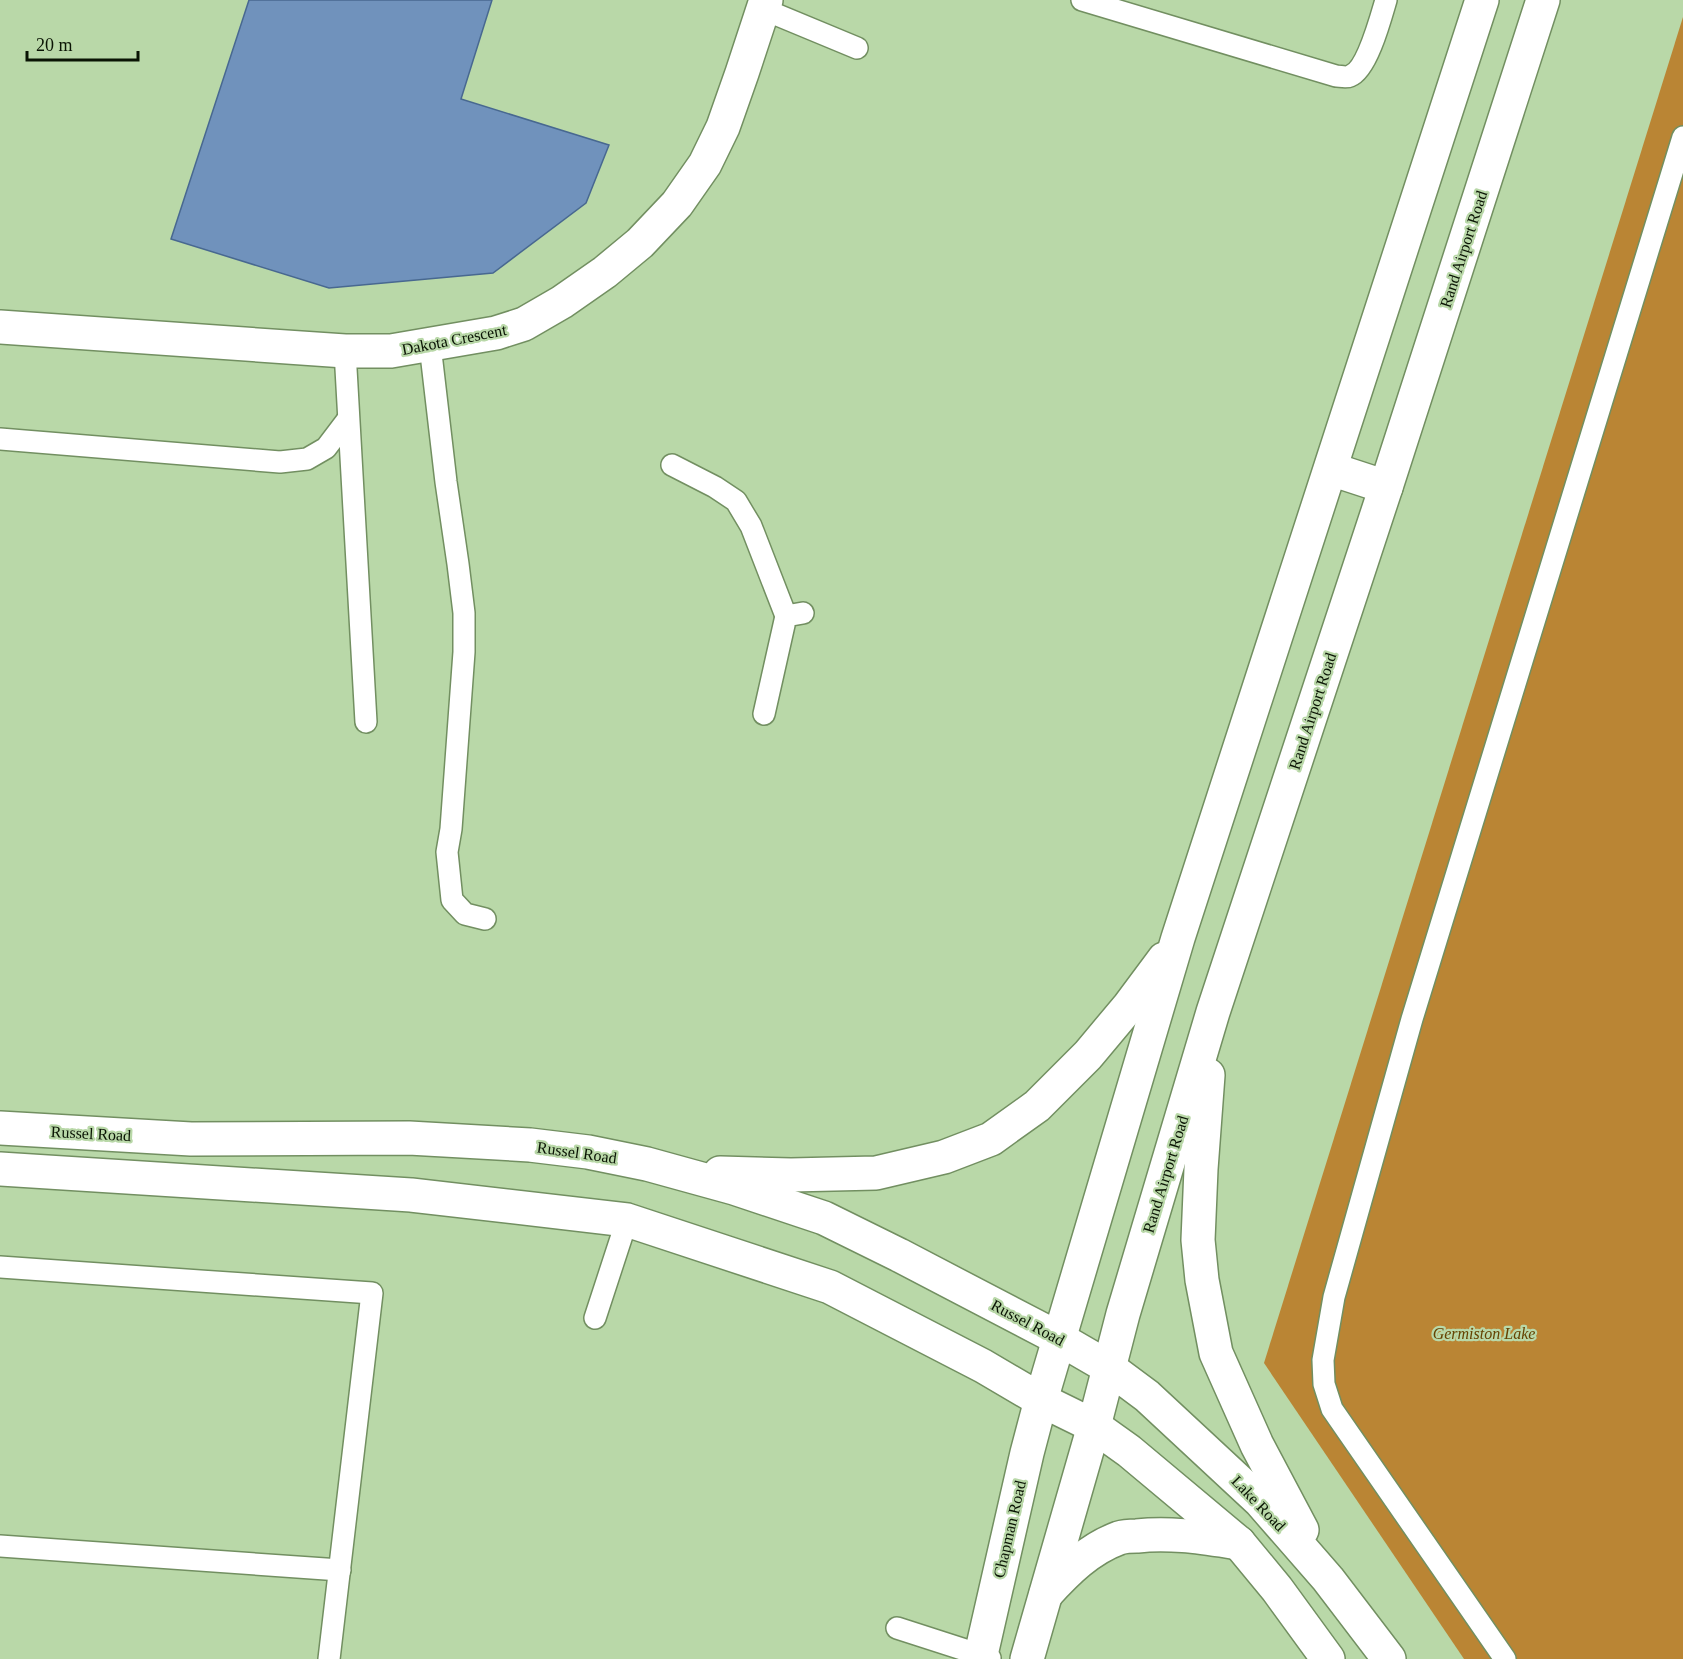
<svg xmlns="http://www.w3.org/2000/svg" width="1683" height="1659" viewBox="0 0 1683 1659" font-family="'Times New Roman',serif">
<rect width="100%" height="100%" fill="#b9d8a8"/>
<!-- forest -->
<path fill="#ba8534" d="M 1683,17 L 1683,1659 L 1464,1659 L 1264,1363 Z"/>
<!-- building -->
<path fill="#7092bc" stroke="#486890" stroke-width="1.5" d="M 249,0 L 492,0 L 461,99 L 609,145 L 586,203 L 493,273 L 329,288 L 171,239 Z"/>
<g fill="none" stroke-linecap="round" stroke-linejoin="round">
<defs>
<g id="lane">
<path d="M 1082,0 L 1336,76 C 1340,76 1346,78 1350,76 C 1367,70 1381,17 1386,0"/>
<path d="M 763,9 L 857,48"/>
<path d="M 430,345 L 446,482 L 458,564 L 464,613 L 464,652 L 451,829 L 447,852 L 452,900 L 465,914 L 485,919"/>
<path d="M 345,351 L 366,722"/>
<path d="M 0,439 L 280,462 L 307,459 L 326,448 L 348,419"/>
<path d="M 672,465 L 715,487 L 736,501 L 751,526 L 786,616"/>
<path d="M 764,714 L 786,616 L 803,613"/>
<path d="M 0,1267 L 372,1293 L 329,1659"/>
<path d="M 595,1318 L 627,1220"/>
<path d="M 0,1546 L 340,1570"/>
<path d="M 897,1628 L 990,1658"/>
<path d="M 1505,1659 L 1332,1409 L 1324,1384 L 1323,1360 L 1334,1297 L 1412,1019 L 1683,137"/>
</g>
<g id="street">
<path d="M 0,327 L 345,351 L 391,351 L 496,333 L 524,324 L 562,302 L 605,272 L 640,243 L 677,204 L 705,164 L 723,127 L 742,73 L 766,0"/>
<path d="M 980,1659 L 1027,1453 L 1041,1400"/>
<path d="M 1027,1659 L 1094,1426"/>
</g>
<g id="secondary">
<path d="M 1331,469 L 1386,487"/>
<path d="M 1208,1075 L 1201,1169 L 1198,1240 L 1202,1280 L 1216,1353 L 1257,1445 L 1302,1530"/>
<path d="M 0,1128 L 191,1139 L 409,1138 L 530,1145 L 588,1152 L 647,1164 L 734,1188 L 824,1218 L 899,1255 L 1058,1338 L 1108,1367 L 1147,1396 L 1260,1501 L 1328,1579 L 1389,1659"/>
<path d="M 0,1169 L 411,1195 L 627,1220 L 830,1287 L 983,1366 L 1041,1400 L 1094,1426 L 1129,1451 L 1239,1543 L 1277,1589 L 1328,1659"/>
<path d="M 720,1173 L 791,1175 L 876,1173 L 944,1157 L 991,1139 L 1037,1106 L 1088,1055 L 1129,1006 L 1164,959"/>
<path d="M 1041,1400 L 1178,938 L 1482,0"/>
<path d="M 1094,1426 L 1123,1314 L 1213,1012 L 1386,487 L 1543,0"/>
<path d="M 1046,1594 C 1067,1571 1089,1549 1119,1538 C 1125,1536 1131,1536 1137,1536 C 1172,1532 1205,1538 1239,1543"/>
</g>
</defs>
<!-- lane casing -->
<use href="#lane" stroke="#728f61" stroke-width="24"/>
<!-- street casing -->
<use href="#street" stroke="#728f61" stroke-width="36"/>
<!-- secondary casing -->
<use href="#secondary" stroke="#728f61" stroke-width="36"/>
<!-- lane -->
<use href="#lane" stroke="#fff" stroke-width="21"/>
<!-- street -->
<use href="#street" stroke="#fff" stroke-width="33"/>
<!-- secondary -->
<use href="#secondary" stroke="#fff" stroke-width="33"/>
</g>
<g text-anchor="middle" stroke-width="4.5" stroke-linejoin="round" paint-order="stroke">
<!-- street labels -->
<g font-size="16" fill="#0a1404" stroke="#b9d8a8">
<text transform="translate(1463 249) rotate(-72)" y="6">Rand Airport Road</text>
<text transform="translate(454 339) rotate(-11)" y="6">Dakota Crescent</text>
<text transform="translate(1312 711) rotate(-72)" y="6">Rand Airport Road</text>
<text transform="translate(91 1133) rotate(3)" y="6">Russel Road</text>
<text transform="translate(577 1152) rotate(8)" y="6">Russel Road</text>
<text transform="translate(1165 1174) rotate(-73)" y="6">Rand Airport Road</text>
<text transform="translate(1028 1322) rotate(28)" y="6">Russel Road</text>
<text transform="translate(1259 1503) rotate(46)" y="6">Lake Road</text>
<text transform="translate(1009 1529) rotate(-77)" y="6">Chapman Road</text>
</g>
<!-- park labels -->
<g font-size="16" font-style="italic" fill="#654200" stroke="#b9d8a8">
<text x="1484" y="1339">Germiston Lake</text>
</g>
</g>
<!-- scale -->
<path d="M27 51v9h111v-9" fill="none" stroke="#0a1404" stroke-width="3"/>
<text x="36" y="51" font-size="18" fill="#0a1404" stroke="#b9d8a8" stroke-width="4.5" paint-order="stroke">20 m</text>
</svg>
